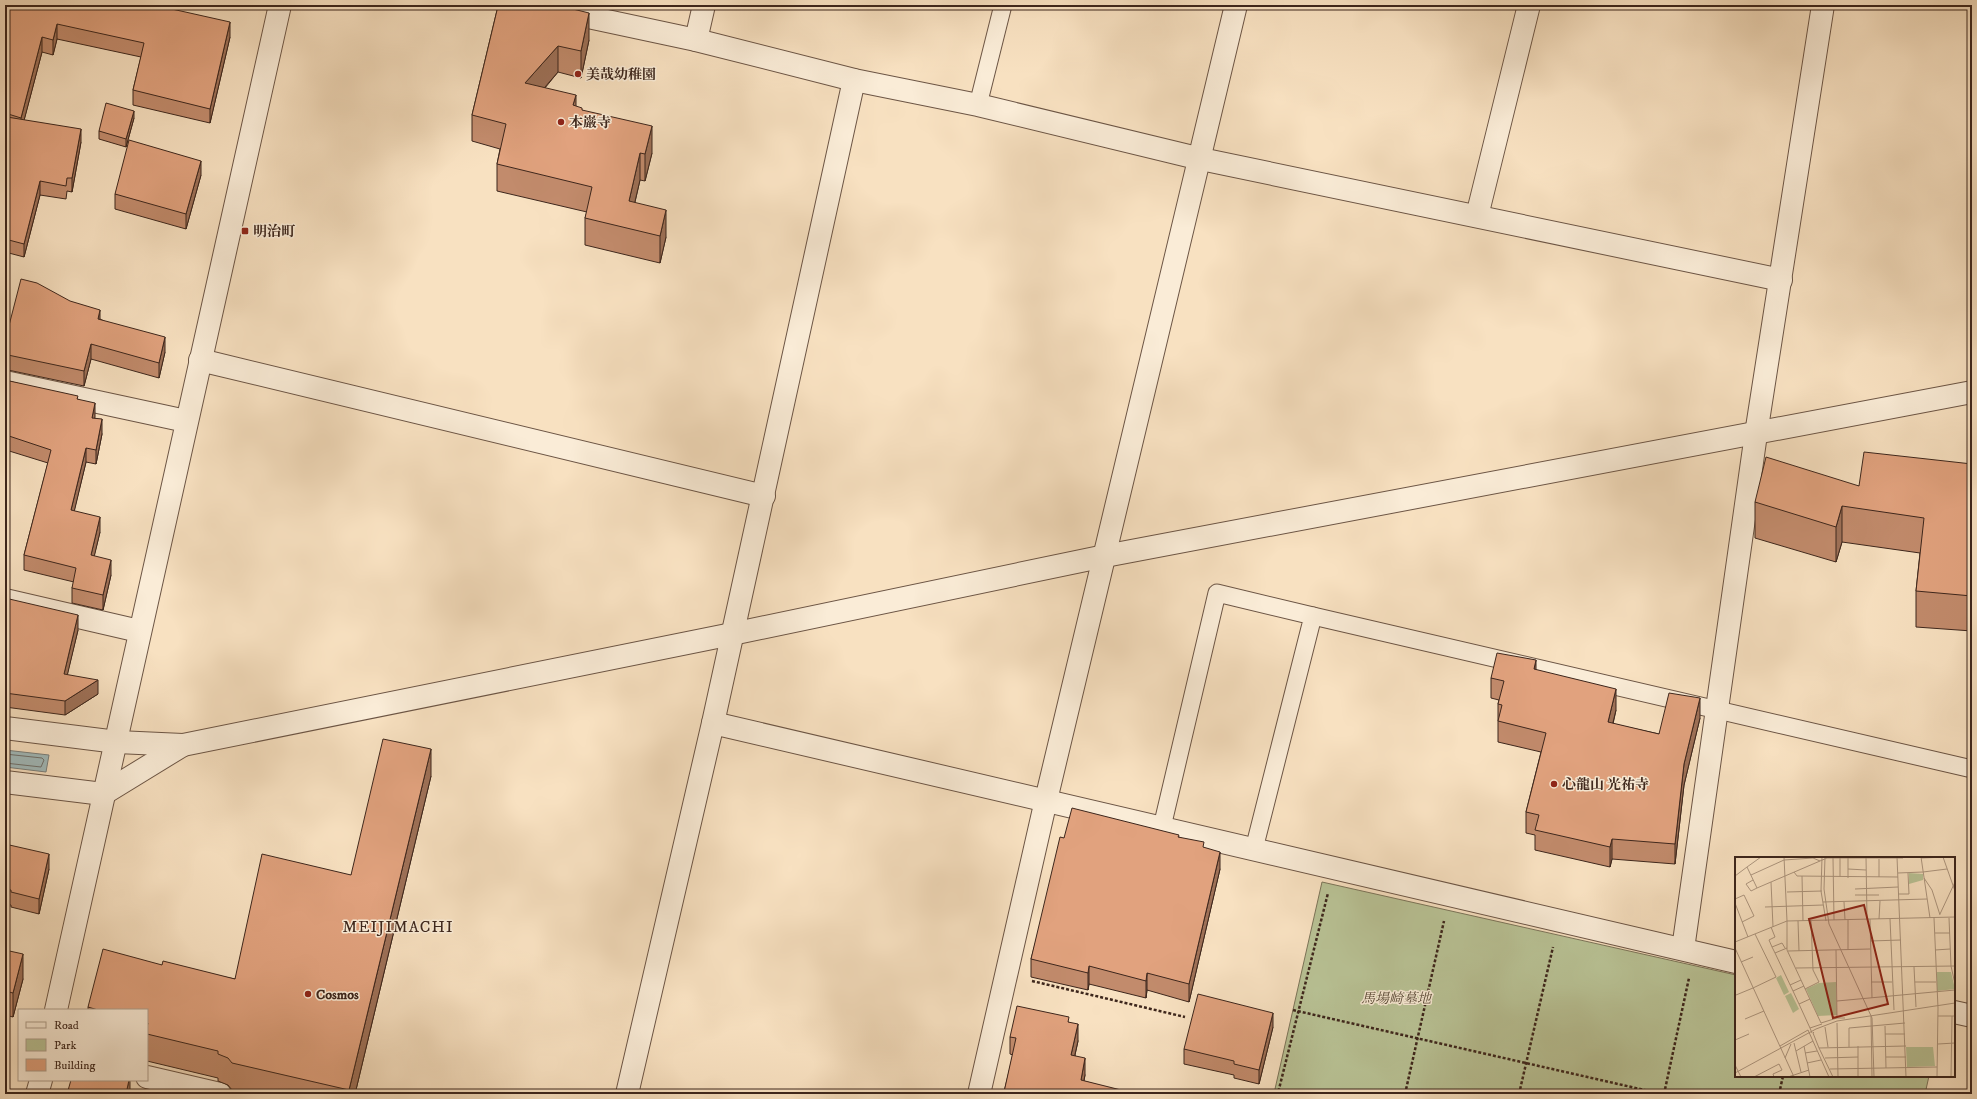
<svg xmlns="http://www.w3.org/2000/svg" width="1977" height="1099" viewBox="0 0 1977 1099" font-family="'IM FELL DW Pica','Noto Serif JP',serif">
<rect width="100%" height="100%" fill="#f8e1c1"/>
<filter id="stains"><feTurbulence type="fractalNoise" baseFrequency=".005" numOctaves="4"/><feColorMatrix values="0 0 0 0 .2 0 0 0 0 .09 0 0 0 0 .02 0 0 0 .5 -.17"/></filter>
<radialGradient id="worn" r=".72"><stop offset=".6" stop-color="#630" stop-opacity="0"/><stop offset="1" stop-color="#630" stop-opacity=".3"/></radialGradient>
<!-- green -->
<path fill="#b9c396" stroke="#7b7459" d="M 1322,882 L 1736,975 L 1736,1076 L 1929,1076 L 1925,1094 L 1280,1094 L 1280,1092 L 1275,1089 Z"/>
<!-- water -->
<path fill="#a1bbbc" stroke="#797f7c" d="M 5,750 L 49,755 L 46,772 L 5,767 Z"/>
<g fill="none" stroke-linecap="round" stroke-linejoin="round">
<!-- shore -->
<path stroke="#6f706c" stroke-width="1" d="M 5,754 L 42,758 L 44,760 L 41,767 L 5,763"/>
<defs>
<g id="service">
<path d="M 978,105 L 1003,5"/>
<path d="M 1313,616 L 1972,769"/>
<path d="M 1162,827 L 1217,593 L 1313,616 L 1254,849"/>
</g>
<g id="minor">
<path d="M 532,5 L 696,40 L 854,80 L 978,105 L 1201,159 L 1781,280"/>
<path d="M 696,40 L 704,5"/>
<path d="M 1477,216 L 1529,5"/>
<path d="M 200,360 L 764,496"/>
<path d="M 5,382 L 186,421"/>
<path d="M 5,600 L 139,631"/>
<path d="M 713,723 L 1736,962"/>
<path d="M 5,728 L 117,742 L 183,745"/>
<path d="M 5,782 L 103,794 L 183,745"/>
<path d="M 1683,949 L 1756,434 L 1823,5"/>
<path d="M 1954,1012 L 1972,1016"/>
<path d="M 147,1077 L 220,1094"/>
<path d="M 627,1094 L 713,723 L 854,80"/>
<path d="M 979,1094 L 1046,800 L 1236,5"/>
</g>
<g id="tertiary">
<path d="M 183,745 L 732,634 L 1105,556 L 1972,392"/>
<path d="M 56,1010 L 280,5"/>
<path d="M 37,1094 L 41,1080"/>
</g>
</defs>
<!-- service casing -->
<use href="#service" stroke="#6c5545" stroke-width="19"/>
<!-- minor casing -->
<use href="#minor" stroke="#6c5545" stroke-width="24"/>
<!-- tertiary casing -->
<use href="#tertiary" stroke="#6c5545" stroke-width="24"/>
<!-- path -->
<g stroke="#3d261c" stroke-width="2.5" stroke-dasharray="3 2" stroke-linecap="butt">
<path d="M 1032,981 L 1185,1017"/>
<path d="M 1293,1010 L 1662,1094"/>
<path d="M 1275,1094 L 1278,1093 L 1328,893"/>
<path d="M 1405,1094 L 1444,921"/>
<path d="M 1519,1094 L 1553,947"/>
<path d="M 1664,1094 L 1689,978"/>
<path d="M 1779,1094 L 1783,1076"/>
</g>
<!-- service -->
<use href="#service" stroke="#faecd7" stroke-width="17"/>
<!-- minor -->
<use href="#minor" stroke="#faecd7" stroke-width="22"/>
<!-- tertiary -->
<use href="#tertiary" stroke="#faecd7" stroke-width="22"/>
</g>
<!-- wall -->
<g fill="#c28b6c" stroke="#3d261c">
<path d="M 5,5 L 154,5 L 230,37 L 210,123 L 133,105 L 133,90 L 141,57 L 57,39 L 53,55 L 42,52 L 24,120 L 81,142 L 72,192 L 67,191 L 66,199 L 40,195 L 24,257 L 5,252 Z"/>
<path d="M 498,6 L 589,40 L 581,78 L 558,72 L 545,88 L 582,110 L 652,153 L 645,181 L 640,180 L 635,202 L 666,237 L 660,263 L 585,245 L 585,218 L 587,212 L 497,191 L 497,164 L 500,149 L 472,141 L 472,115 Z"/>
<path d="M 134,118 L 126,147 L 99,139 L 99,131 Z"/>
<path d="M 201,175 L 186,229 L 115,209 L 115,194 Z"/>
<path d="M 100,319 L 165,352 L 159,378 L 91,359 L 84,386 L 8,370 L 5,370 L 5,341 Z"/>
<path d="M 5,380 L 78,399 L 95,418 L 102,434 L 96,464 L 86,462 L 74,511 L 100,532 L 94,556 L 111,575 L 103,610 L 72,603 L 72,588 L 74,582 L 24,570 L 24,555 L 48,463 L 6,450 L 5,453 Z"/>
<path d="M 1972,464 L 1972,631 L 1916,627 L 1916,591 L 1920,553 L 1842,542 L 1836,562 L 1755,538 L 1755,502 L 1859,486 Z"/>
<path d="M 5,598 L 78,630 L 67,675 L 98,694 L 65,715 L 5,707 Z"/>
<path d="M 1536,670 L 1616,710 L 1613,724 L 1659,734 L 1700,718 L 1684,785 L 1675,864 L 1612,859 L 1610,867 L 1535,850 L 1535,835 L 1526,833 L 1526,812 L 1541,752 L 1498,742 L 1498,704 L 1499,700 L 1491,698 L 1491,678 Z"/>
<path d="M 431,776 L 355,1094 L 250,1094 L 232,1090 L 228,1085 L 218,1081 L 218,1078 L 147,1061 L 147,1010 L 88,1010 L 88,1007 L 162,965 L 235,979 L 351,875 Z"/>
<path d="M 1179,837 L 1204,848 L 1220,869 L 1189,1002 L 1147,990 L 1146,998 L 1089,984 L 1088,990 L 1031,977 L 1031,959 L 1064,838 Z"/>
<path d="M 5,844 L 49,869 L 39,914 L 11,907 L 11,905 L 5,904 Z"/>
<path d="M 5,950 L 23,979 L 13,1017 L 5,1015 Z"/>
<path d="M 1069,1022 L 1078,1041 L 1075,1055 L 1085,1075 L 1084,1081 L 1129,1094 L 1004,1092 L 1013,1055 L 1010,1054 L 1010,1037 Z"/>
<path d="M 1273,1027 L 1259,1084 L 1234,1078 L 1234,1075 L 1184,1064 L 1184,1049 Z"/>
</g>
<!-- shaded-wall -->
<g fill="#9e7158" stroke="#3d261c">
<path d="M 589,13 L 589,40 L 581,78 L 581,51 Z"/>
<path d="M 230,22 L 230,37 L 210,123 L 210,109 Z"/>
<path d="M 57,24 L 57,39 L 53,55 L 53,40 Z"/>
<path d="M 42,37 L 42,52 L 21,132 L 21,118 Z"/>
<path d="M 558,46 L 558,72 L 525,110 L 525,83 Z"/>
<path d="M 576,95 L 576,122 L 573,105 Z"/>
<path d="M 134,111 L 134,118 L 126,147 L 126,139 Z"/>
<path d="M 652,126 L 652,153 L 645,181 L 645,154 Z"/>
<path d="M 81,129 L 81,142 L 72,192 L 72,178 Z"/>
<path d="M 640,153 L 640,180 L 629,227 L 629,201 Z"/>
<path d="M 201,161 L 201,175 L 186,229 L 186,214 Z"/>
<path d="M 40,181 L 40,195 L 24,257 L 24,244 Z"/>
<path d="M 666,210 L 666,237 L 660,263 L 660,236 Z"/>
<path d="M 100,310 L 100,325 L 98,319 Z"/>
<path d="M 165,337 L 165,352 L 159,378 L 159,363 Z"/>
<path d="M 91,344 L 91,359 L 84,386 L 84,371 Z"/>
<path d="M 95,403 L 95,417 L 92,432 L 92,418 Z"/>
<path d="M 102,419 L 102,434 L 96,464 L 96,450 Z"/>
<path d="M 6,435 L 6,450 L 5,453 L 5,439 Z"/>
<path d="M 86,448 L 86,462 L 71,525 L 71,510 Z"/>
<path d="M 1842,506 L 1842,542 L 1836,562 L 1836,527 Z"/>
<path d="M 100,517 L 100,532 L 91,570 L 91,555 Z"/>
<path d="M 111,560 L 111,575 L 103,610 L 103,595 Z"/>
<path d="M 78,615 L 78,630 L 64,689 L 64,674 Z"/>
<path d="M 1536,660 L 1536,680 L 1534,669 Z"/>
<path d="M 98,680 L 98,694 L 65,715 L 65,701 Z"/>
<path d="M 1616,689 L 1616,710 L 1608,743 L 1608,722 Z"/>
<path d="M 1700,698 L 1700,718 L 1684,785 L 1675,864 L 1675,844 L 1684,764 Z"/>
<path d="M 431,749 L 431,776 L 355,1094 L 349,1094 L 349,1090 Z"/>
<path d="M 6,798 L 6,814 L 5,816 L 5,801 Z"/>
<path d="M 1612,839 L 1612,859 L 1610,867 L 1610,847 Z"/>
<path d="M 1220,852 L 1220,869 L 1189,1002 L 1189,984 Z"/>
<path d="M 49,854 L 49,869 L 39,914 L 39,899 Z"/>
<path d="M 23,954 L 23,979 L 13,1017 L 13,993 Z"/>
<path d="M 1089,966 L 1089,984 L 1088,990 L 1088,973 Z"/>
<path d="M 1147,973 L 1147,990 L 1146,998 L 1146,981 Z"/>
<path d="M 1273,1013 L 1273,1027 L 1259,1084 L 1259,1070 Z"/>
<path d="M 1078,1024 L 1078,1041 L 1071,1072 L 1071,1055 Z"/>
<path d="M 1085,1058 L 1085,1075 L 1081,1094 L 1081,1080 Z"/>
<path d="M 129,1080 L 130,1080 L 130,1089 L 129,1094 L 126,1094 Z"/>
</g>
<!-- building -->
<g fill="#e1a27e" stroke="#3d261c">
<path d="M 6,5 L 154,5 L 230,22 L 210,109 L 133,90 L 144,43 L 57,24 L 53,40 L 42,37 L 21,118 L 5,113 L 5,10 Z"/>
<path d="M 500,5 L 557,5 L 589,13 L 581,51 L 558,46 L 525,83 L 576,95 L 573,105 L 582,108 L 582,110 L 652,126 L 645,154 L 640,153 L 629,201 L 666,210 L 660,236 L 585,218 L 592,187 L 497,164 L 506,124 L 472,115 L 498,6 Z"/>
<path d="M 106,103 L 134,111 L 126,139 L 99,131 Z"/>
<path d="M 7,117 L 81,129 L 72,178 L 67,178 L 66,186 L 40,181 L 24,244 L 5,239 L 5,124 Z"/>
<path d="M 129,140 L 201,161 L 186,214 L 115,194 Z"/>
<path d="M 21,279 L 37,283 L 70,301 L 100,310 L 98,319 L 165,337 L 159,363 L 91,344 L 84,371 L 8,355 L 5,355 L 5,341 Z"/>
<path d="M 5,380 L 78,396 L 77,399 L 95,403 L 92,418 L 102,419 L 96,450 L 86,448 L 71,510 L 100,517 L 91,555 L 111,560 L 103,595 L 72,588 L 76,568 L 24,555 L 51,450 L 6,435 L 5,439 Z"/>
<path d="M 1864,452 L 1972,464 L 1972,596 L 1916,591 L 1924,518 L 1842,506 L 1836,527 L 1755,502 L 1766,457 L 1859,486 Z"/>
<path d="M 5,598 L 78,615 L 64,674 L 98,680 L 65,701 L 5,693 Z"/>
<path d="M 1497,653 L 1536,660 L 1534,669 L 1616,689 L 1608,722 L 1659,734 L 1669,693 L 1700,698 L 1684,764 L 1675,844 L 1612,839 L 1610,847 L 1535,830 L 1539,815 L 1526,812 L 1546,733 L 1498,721 L 1502,705 L 1498,704 L 1504,681 L 1491,678 Z"/>
<path d="M 383,739 L 431,749 L 349,1090 L 232,1063 L 228,1058 L 218,1054 L 218,1051 L 147,1034 L 147,1027 L 148,1023 L 147,1023 L 147,1010 L 98,1010 L 88,1007 L 103,949 L 162,965 L 163,961 L 235,979 L 262,854 L 351,875 Z"/>
<path d="M 1072,808 L 1179,835 L 1178,837 L 1204,842 L 1203,847 L 1220,852 L 1189,984 L 1147,973 L 1146,981 L 1089,966 L 1088,973 L 1031,959 L 1060,837 L 1064,838 Z"/>
<path d="M 5,844 L 49,854 L 39,899 L 11,892 L 11,890 L 5,889 Z"/>
<path d="M 5,950 L 23,954 L 13,993 L 5,991 Z"/>
<path d="M 1198,994 L 1273,1013 L 1259,1070 L 1234,1064 L 1234,1061 L 1184,1049 Z"/>
<path d="M 1017,1006 L 1069,1017 L 1068,1022 L 1078,1024 L 1071,1055 L 1085,1058 L 1081,1080 L 1129,1092 L 1129,1094 L 1001,1094 L 1002,1092 L 1004,1092 L 1016,1038 L 1010,1037 Z"/>
<path d="M 71,1080 L 129,1080 L 126,1094 L 67,1094 Z"/>
</g>
<!-- markers -->
<g fill="#8f2418" stroke="#faecd7" stroke-width="1.5">
<circle cx="578" cy="74" r="4"/>
<circle cx="561" cy="122" r="4"/>
<rect x="241" y="227" width="8" height="8" rx="2"/>
<circle cx="1554" cy="784" r="4"/>
<circle cx="308" cy="994" r="4"/>
</g>
<g text-anchor="middle" stroke-width="3" stroke-linejoin="round" paint-order="stroke">
<!-- poi labels -->
<g font-size="14" font-weight="bold" fill="#3d261c" stroke="#faecd7" text-anchor="start">
<text x="586" y="79">美哉幼稚園</text>
<text x="569" y="127">本巌寺</text>
<text x="253" y="236">明治町</text>
<text x="1562" y="789">心龍山 光祐寺</text>
<text x="316" y="999">Cosmos</text>
</g>
<!-- park labels -->
<g font-size="14" font-style="italic" fill="#5c4d3a" stroke="#faecd7">
<text x="1396" y="1003">馬場崎墓地</text>
</g>
<!-- quarter labels -->
<g font-size="16" letter-spacing="1" fill="#3d261c" stroke="#faecd7">
<text x="398" y="932">MEIJIMACHI</text>
</g>
</g>
<!-- overview -->
<g transform="translate(1735 857)">
<rect width="220" height="220" fill="#f8e1c1"/>
<path d="M 174,16 L 188,17 L 188,23 L 174,27 ZM 202,115 L 216,115 L 220,132 L 202,134 ZM 46,118 L 54,135 L 49,138 L 41,121 ZM 101,125 L 102,158 L 83,159 L 71,132 L 84,126 ZM 56,136 L 64,152 L 58,156 L 50,139 ZM 171,190 L 198,190 L 200,209 L 172,210 Z" fill="#b9c396"/>
<path fill="none" stroke="#ad967f" stroke-width="1" d="M 87,0 L 86,34 L 91,64M 90,0 L 89,32 L 94,67 L 137,161 L 139,220M 131,0 L 132,62M 162,0 L 171,220M 186,0 L 195,61M 208,0 L 220,34M 98,1 L 99,63M 186,1 L 213,0M 12,10 L 26,0M 113,12 L 131,13M 59,15 L 62,19 L 163,20M 188,15 L 212,12M 163,16 L 188,15M 16,18 L 49,3 L 78,1 L 85,4M 0,19 L 12,10 L 22,31 L 16,34 L 11,27 L 18,23M 50,19 L 92,1 L 168,1M 67,19 L 68,64M 105,20 L 105,1M 144,20 L 144,2M 113,21 L 113,1M 189,21 L 197,33 L 205,58M 36,25 L 38,70M 22,31 L 50,19M 120,32 L 163,30M 52,35 L 87,34M 164,37 L 174,37 L 173,16M 120,38 L 144,38M 0,42 L 9,38 L 19,59 L 7,65M 88,45 L 192,42M 109,45 L 110,63M 0,46 L 13,80M 30,50 L 88,48M 205,57 L 220,25M 199,61 L 203,151 L 202,220M 214,61 L 216,109 L 220,127M 135,62 L 137,141M 144,62 L 145,44M 155,62 L 159,153M 113,63 L 113,93M 63,64 L 64,94M 36,70 L 40,80 L 34,83 L 37,90M 200,76 L 215,76M 135,84 L 166,83M 0,85 L 52,64 L 49,0M 0,91 L 59,220M 52,91 L 40,96 L 58,134M 101,93 L 102,161 L 110,161M 200,93 L 215,92M 53,94 L 135,92M 40,96 L 37,90 L 47,86 L 50,91M 6,105 L 18,100M 179,110 L 181,150M 61,111 L 220,109M 136,125 L 157,125M 180,125 L 201,125M 55,128 L 66,123M 18,131 L 41,120 L 20,77M 70,132 L 84,125 L 78,113 L 76,64M 1,138 L 18,131M 75,142 L 64,147 L 75,171M 102,144 L 220,133M 64,147 L 58,134 L 69,129M 136,159 L 137,220M 203,159 L 220,159M 102,161 L 86,166 L 52,93 L 52,64 L 220,60M 10,162 L 29,154M 102,166 L 103,220M 150,169 L 151,211M 90,170 L 93,190M 79,175 L 78,176 L 84,191M 77,176 L 75,171 L 87,167M 150,177 L 170,177M 0,183 L 14,177M 59,186 L 66,215M 203,187 L 220,186M 45,189 L 73,173 L 94,220M 69,189 L 75,220M 123,189 L 123,220M 114,190 L 114,171 L 170,166M 61,194 L 78,184M 70,196 L 82,194M 151,200 L 171,200M 50,201 L 56,187M 90,201 L 123,200M 72,206 L 86,203M 0,208 L 6,220M 95,212 L 202,210M 0,216 L 81,172 L 102,164 L 220,146M 19,220 L 44,207 L 47,213 L 38,217 L 39,220M 53,220 L 74,213M 98,220 L 84,191 L 171,189M 216,220 L 217,159"/>
<path fill="#8f2418" fill-opacity="0.15" stroke="#8f2418" stroke-width="2" d="M 129,48 L 153,147 L 98,161 L 74,62 Z"/>
<rect width="220" height="220" fill="none" stroke="#3d261c" stroke-width="2"/>
</g>
<!-- margin -->
<rect width="1977" height="1099" fill="none" stroke="#f8e1c1" stroke-width="20"/>
<rect x="6" y="6" width="1965" height="1087" fill="none" stroke="#3d261c" stroke-width="2"/>
<rect x="10" y="10" width="1957" height="1079" fill="none" stroke="#3d261c"/>
<!-- legend -->
<rect x="18" y="1009" width="130" height="72" fill="#faecd7" stroke="#ae9d8c"/>
<rect x="26" y="1022" width="20" height="6" fill="#faecd7" stroke="#ae9d8c"/>
<text x="54" y="1029" font-size="12" fill="#3d261c">Road</text>
<rect x="26" y="1039" width="20" height="12" fill="#b9c396" stroke="#ae9d8c"/>
<text x="54" y="1049" font-size="12" fill="#3d261c">Park</text>
<rect x="26" y="1059" width="20" height="12" fill="#e1a27e" stroke="#ae9d8c"/>
<text x="54" y="1069" font-size="12" fill="#3d261c">Building</text>
<rect width="100%" height="100%" filter="url(#stains)"/>
<rect width="100%" height="100%" fill="url(#worn)"/>
</svg>
